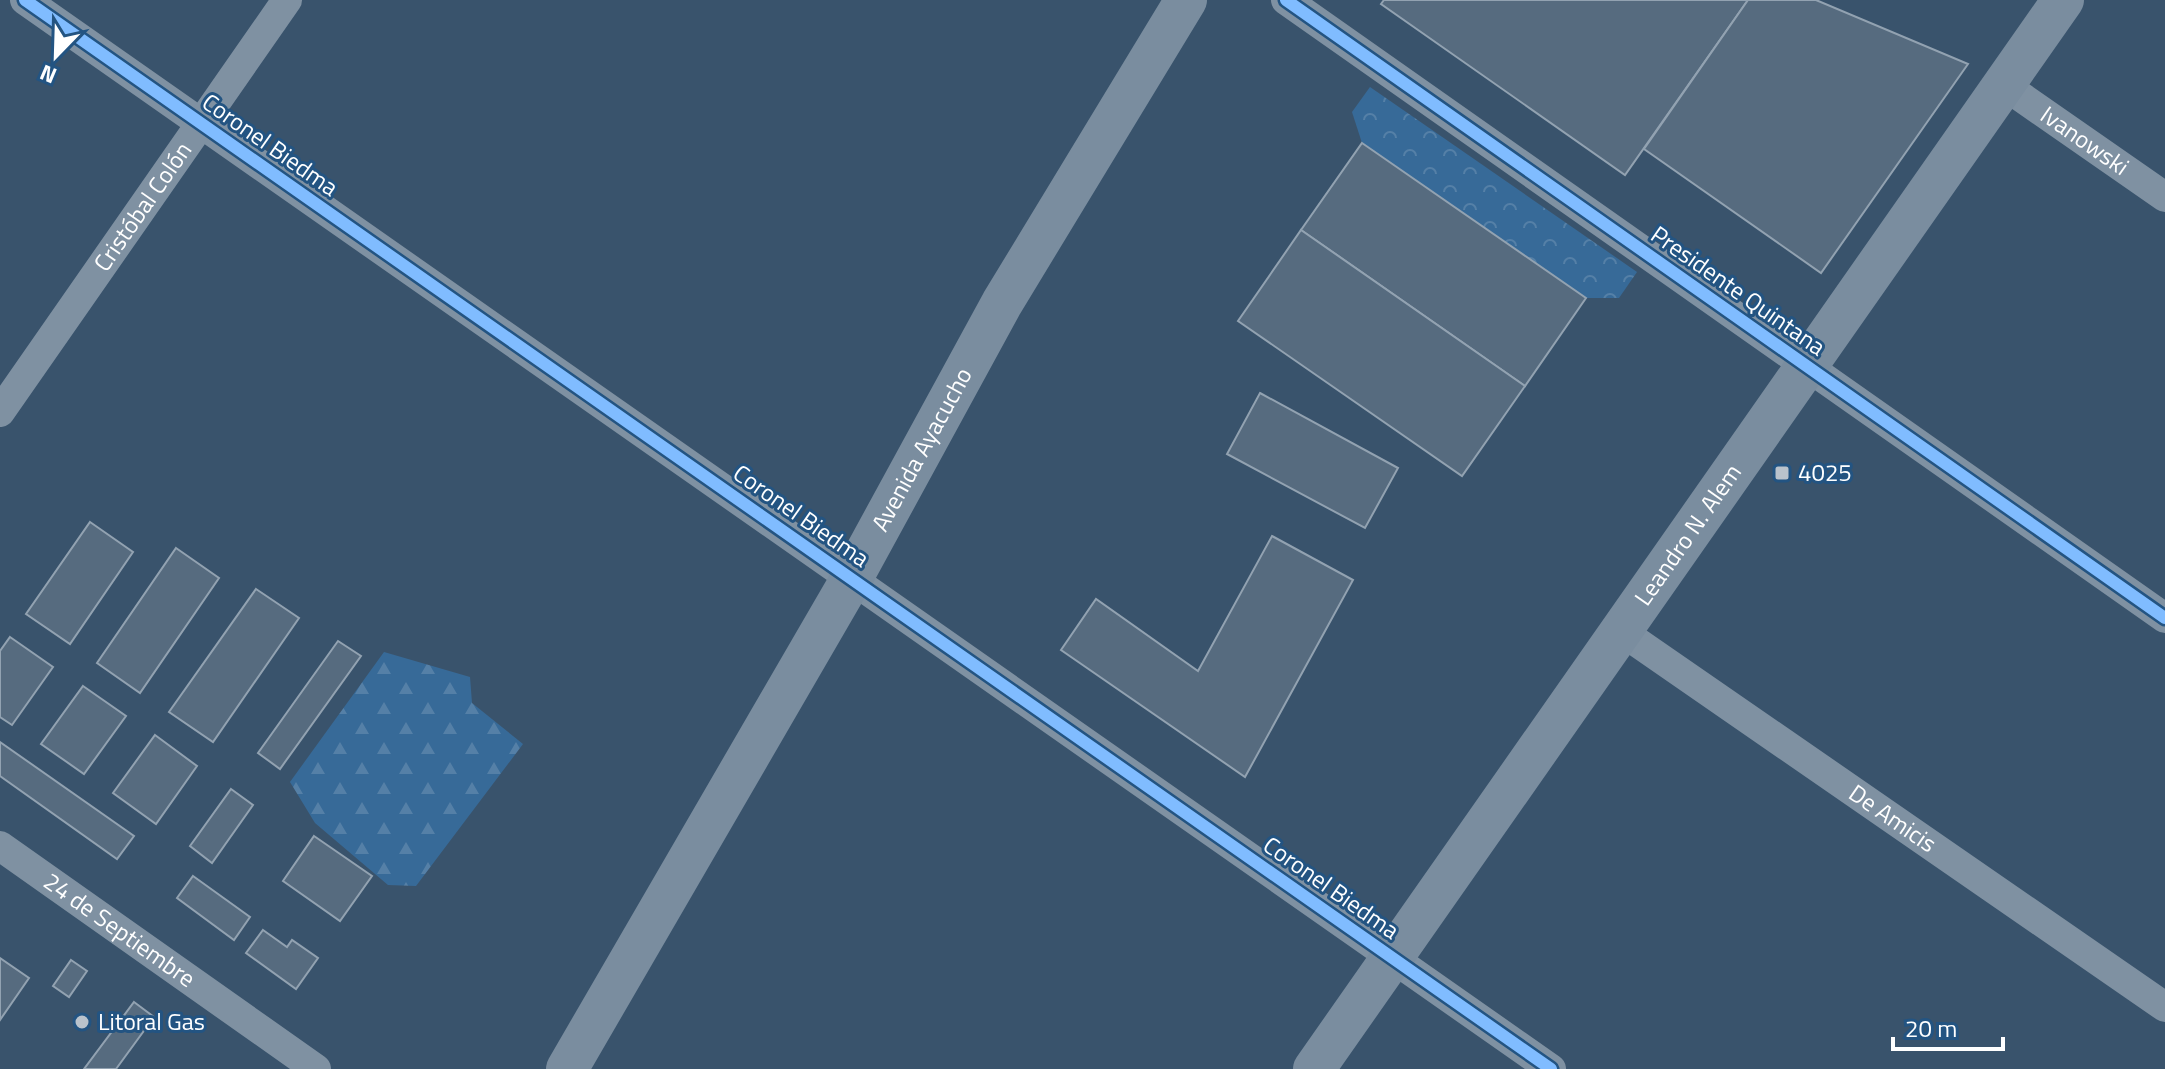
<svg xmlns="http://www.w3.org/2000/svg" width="2165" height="1069" viewBox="0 0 2165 1069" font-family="'Titillium Web',sans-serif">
<defs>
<pattern id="forest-firs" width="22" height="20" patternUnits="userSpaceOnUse" patternTransform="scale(2)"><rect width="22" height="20" fill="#376a98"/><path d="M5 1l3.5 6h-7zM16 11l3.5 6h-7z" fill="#5580a7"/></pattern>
<pattern id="park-crowns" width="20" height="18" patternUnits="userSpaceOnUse" patternTransform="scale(2)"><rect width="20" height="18" fill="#376a98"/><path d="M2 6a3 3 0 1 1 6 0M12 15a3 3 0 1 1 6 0" fill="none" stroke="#5580a7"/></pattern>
</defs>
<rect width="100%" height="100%" fill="#39536c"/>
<!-- forest -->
<path fill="url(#forest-firs)" d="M 384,652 L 470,677 L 472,703 L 523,744 L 416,886 L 388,885 L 315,823 L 290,782 Z"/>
<!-- park -->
<path fill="url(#park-crowns)" d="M 1370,87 L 1637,272 L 1619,298 L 1586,298 L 1362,143 L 1352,112 Z"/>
<!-- building -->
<g fill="#566b7f" stroke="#92a2b1" stroke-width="2">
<path d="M 1384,0 L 1748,0 L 1625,175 L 1381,4 Z"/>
<path d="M 1748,0 L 1816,0 L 1968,64 L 1821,273 L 1644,149 Z"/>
<path d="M 1362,143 L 1586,298 L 1525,386 L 1301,230 Z"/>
<path d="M 1301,230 L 1525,386 L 1462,476 L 1238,321 Z"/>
<path d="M 1260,393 L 1398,468 L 1365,528 L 1227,454 Z"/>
<path d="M 90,522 L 133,552 L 70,644 L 26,614 Z"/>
<path d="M 1272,536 L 1353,580 L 1245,777 L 1061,650 L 1096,599 L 1198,671 Z"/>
<path d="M 176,548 L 219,578 L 140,693 L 97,663 Z"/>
<path d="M 256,589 L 299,618 L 213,742 L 169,712 Z"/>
<path d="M 10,637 L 53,667 L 12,725 L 0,717 L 0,651 Z"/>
<path d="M 338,641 L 361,656 L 280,769 L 258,753 Z"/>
<path d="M 83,686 L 126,716 L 84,774 L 41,744 Z"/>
<path d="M 155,735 L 197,766 L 156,824 L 113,793 Z"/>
<path d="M 0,742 L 134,836 L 117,859 L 0,776 Z"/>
<path d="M 231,789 L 253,805 L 212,863 L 190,846 Z"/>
<path d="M 314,836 L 372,876 L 340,921 L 283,881 Z"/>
<path d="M 193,876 L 250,917 L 234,940 L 177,898 Z"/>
<path d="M 263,930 L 287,947 L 292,940 L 318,958 L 296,989 L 246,953 Z"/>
<path d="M 0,958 L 29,978 L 0,1020 Z"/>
<path d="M 71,960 L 87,971 L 69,997 L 53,986 Z"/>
<path d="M 134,1002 L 154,1017 L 116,1069 L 84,1069 Z"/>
</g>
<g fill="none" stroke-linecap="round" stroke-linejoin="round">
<!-- minor -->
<g stroke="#7f91a2" stroke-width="30">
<path d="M 25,0 L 1551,1069"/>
<path d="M 1286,0 L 2165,618"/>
<path id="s1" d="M 2004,85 L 2165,197"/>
<path id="s2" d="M 0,412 L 287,0"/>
<path id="s3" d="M 1621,631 L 2165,1007"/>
<path id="s4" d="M 0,846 L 316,1069"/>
</g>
<!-- secondary -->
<g stroke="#7a8d9f" stroke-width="42">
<path id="s5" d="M 567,1069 L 852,578 L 1002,303 L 1186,0"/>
<path id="s6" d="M 1314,1069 L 2063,0"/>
</g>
<defs>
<g id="cycleway">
<path d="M 25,0 L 1551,1069"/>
<path d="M 1286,0 L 2165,618"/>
</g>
</defs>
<!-- cycleway casing -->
<use href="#cycleway" stroke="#235482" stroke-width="17"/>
<!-- cycleway -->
<use href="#cycleway" stroke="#80bcff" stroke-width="12"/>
</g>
<!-- markers -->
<g fill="#bac3cc" stroke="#235482" stroke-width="3">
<rect x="1774" y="465" width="16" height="16" rx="4"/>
<circle cx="82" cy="1022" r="8"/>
</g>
<g text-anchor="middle" stroke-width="6" stroke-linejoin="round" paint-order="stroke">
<!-- street labels -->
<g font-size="24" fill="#fff" stroke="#235482">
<text dy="8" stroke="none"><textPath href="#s1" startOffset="98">Ivanowski</textPath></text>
<text transform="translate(270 145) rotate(35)" y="8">Coronel Biedma</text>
<text dy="8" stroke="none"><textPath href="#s2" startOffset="250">Cristóbal Colón</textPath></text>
<text transform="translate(1738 291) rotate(35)" y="8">Presidente Quintana</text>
<text dy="8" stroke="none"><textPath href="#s5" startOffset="714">Avenida Ayacucho</textPath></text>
<text transform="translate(801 516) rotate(35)" y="8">Coronel Biedma</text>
<text dy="8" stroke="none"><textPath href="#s6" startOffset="652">Leandro N. Alem</textPath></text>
<text dy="8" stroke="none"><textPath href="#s3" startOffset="330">De Amicis</textPath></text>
<text transform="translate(1331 888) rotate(35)" y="8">Coronel Biedma</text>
<text dy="8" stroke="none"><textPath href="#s4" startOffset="146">24 de Septiembre</textPath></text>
</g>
<!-- poi labels -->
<g font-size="24" fill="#fff" stroke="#235482" text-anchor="start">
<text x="1798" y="481">4025</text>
<text x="98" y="1030">Litoral Gas</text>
</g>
</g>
<!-- north arrow -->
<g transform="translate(56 56) rotate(203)" stroke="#235482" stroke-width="6" paint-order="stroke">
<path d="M0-6L14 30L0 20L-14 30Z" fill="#ffffff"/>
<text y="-12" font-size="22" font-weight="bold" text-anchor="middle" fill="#ffffff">N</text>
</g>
<!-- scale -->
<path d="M1893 1037v12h110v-12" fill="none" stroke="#ffffff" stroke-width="4"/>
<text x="1905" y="1037" font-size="24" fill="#ffffff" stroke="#235482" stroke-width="6" paint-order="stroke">20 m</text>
</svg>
